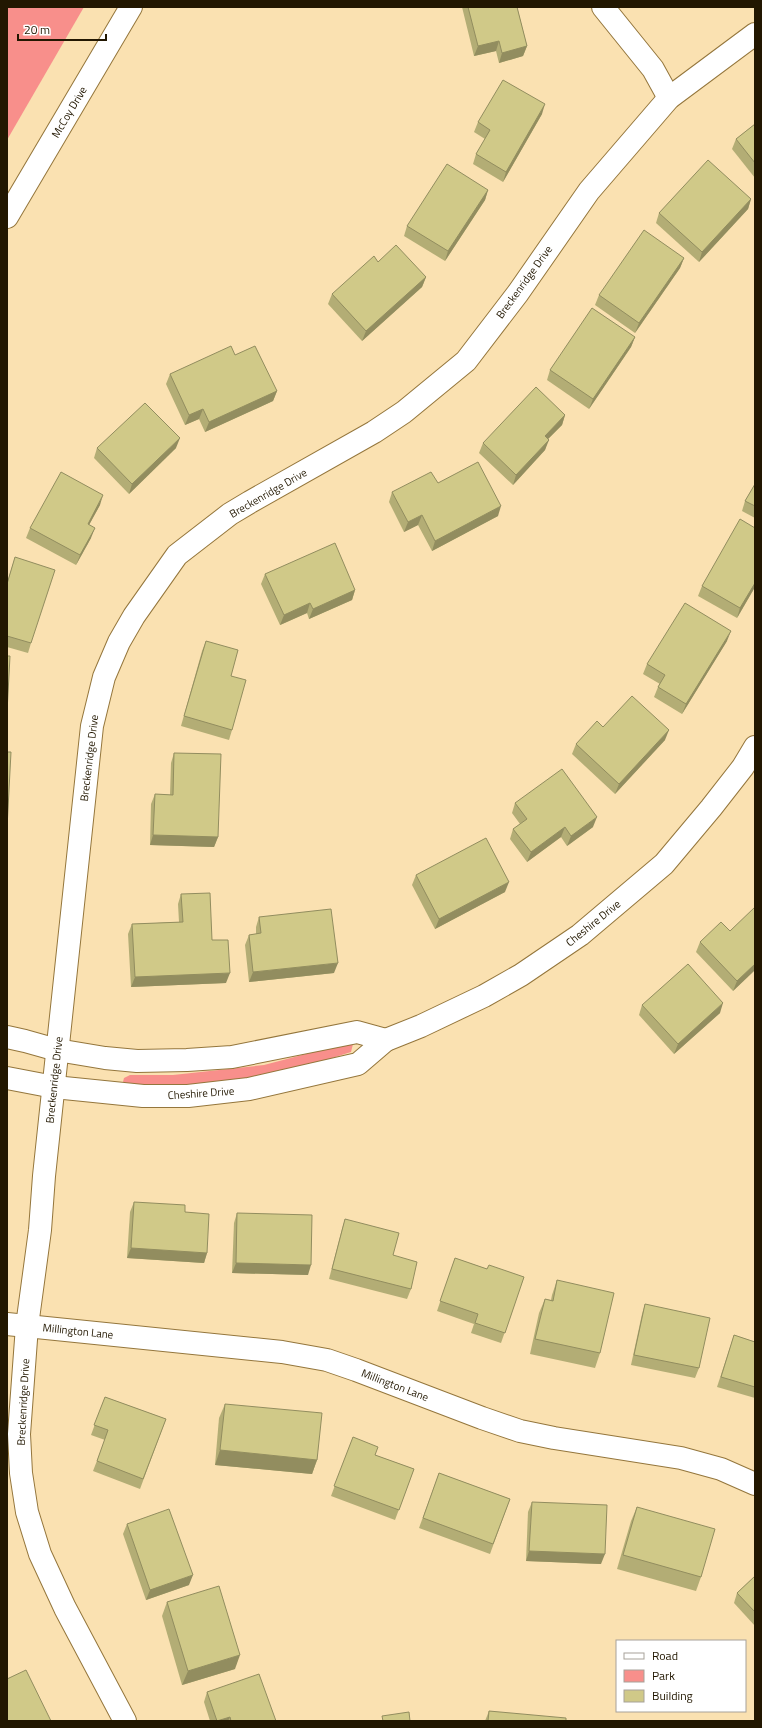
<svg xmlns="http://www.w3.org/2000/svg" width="762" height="1728" viewBox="0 0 762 1728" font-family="'Titillium Web',sans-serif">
<rect width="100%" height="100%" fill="#fae1b1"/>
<!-- green -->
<g fill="#f88f8b">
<path d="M 7,7 L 84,7 L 7,140 Z"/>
<path d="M 348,1043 L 353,1044 L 351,1052 L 304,1067 L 218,1084 L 124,1088 L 123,1082 L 124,1078 L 130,1075 L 173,1075 L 264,1065 Z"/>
</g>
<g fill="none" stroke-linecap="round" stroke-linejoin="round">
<defs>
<g id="minor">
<path d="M 603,7 L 653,69 L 669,98"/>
<path d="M 7,1037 L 25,1041 L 57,1050 L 105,1058 L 137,1061 L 187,1060 L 232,1057 L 357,1032 L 386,1040"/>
<path d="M 7,1078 L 54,1087 L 84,1090 L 143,1096 L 188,1096 L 249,1089 L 358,1064 L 386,1040 L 421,1026 L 484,996 L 521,975 L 580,935 L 664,864 L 711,808 L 743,767 L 755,747"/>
<path d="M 7,1324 L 282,1352 L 327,1360 L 356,1370 L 482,1418 L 520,1431 L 554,1438 L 681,1458 L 721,1469 L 755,1484"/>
<path d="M 125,1721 L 65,1608 L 40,1554 L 27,1512 L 21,1473 L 19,1434 L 27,1326 L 40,1230 L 44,1176 L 92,726 L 104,677 L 119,642 L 134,616 L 177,555 L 230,514 L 250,502 L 374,432 L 404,412 L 466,361 L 518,293 L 589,191 L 669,98 L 755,34"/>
</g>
<path id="tertiary" d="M 7,217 L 131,7"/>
</defs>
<!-- minor casing -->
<use href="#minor" stroke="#94763c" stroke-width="24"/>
<!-- tertiary casing -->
<use href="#tertiary" stroke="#94763c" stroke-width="24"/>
<!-- minor -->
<use href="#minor" stroke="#fff" stroke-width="22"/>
<!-- tertiary -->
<use href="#tertiary" stroke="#fff" stroke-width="22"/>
</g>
<!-- wall -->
<g fill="#b3ad75">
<path d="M 462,7 L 517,7 L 527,46 L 523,56 L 499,63 L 496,51 L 474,56 Z"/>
<path d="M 542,114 L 503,182 L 473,164 L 476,154 L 485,139 L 474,132 L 478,122 Z"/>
<path d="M 755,124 L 755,178 L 732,149 L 736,139 Z"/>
<path d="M 488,190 L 485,200 L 445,261 L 404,236 L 407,226 Z"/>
<path d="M 751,199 L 748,209 L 699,262 L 656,223 L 659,213 Z"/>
<path d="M 684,258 L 680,268 L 635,333 L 595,305 L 599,295 Z"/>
<path d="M 378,262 L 426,277 L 422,287 L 362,341 L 328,304 L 332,294 Z"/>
<path d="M 635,337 L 631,347 L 589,409 L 547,380 L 550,370 Z"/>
<path d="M 235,355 L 277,391 L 273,401 L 205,432 L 199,419 L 185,425 L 166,384 L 170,374 Z"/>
<path d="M 565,415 L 562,425 L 548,439 L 545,450 L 513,485 L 479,453 L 483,443 Z"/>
<path d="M 97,448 L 176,448 L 129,494 L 94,458 Z"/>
<path d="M 438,483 L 498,516 L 432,551 L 418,525 L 404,532 L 389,502 L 392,492 Z"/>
<path d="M 755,484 L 755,518 L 742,511 L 745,501 Z"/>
<path d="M 100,505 L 89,525 L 91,538 L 76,565 L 26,538 L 30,528 Z"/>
<path d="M 755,528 L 755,587 L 737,618 L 698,596 L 702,586 Z"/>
<path d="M 15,557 L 31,643 L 28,653 L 7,647 L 7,583 Z"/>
<path d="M 265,574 L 355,590 L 352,600 L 309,619 L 307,613 L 280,625 L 261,584 Z"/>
<path d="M 206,641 L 231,676 L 232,730 L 229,740 L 181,726 L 202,651 Z"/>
<path d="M 727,641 L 682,714 L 654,697 L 658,687 L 660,684 L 643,674 L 647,664 Z"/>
<path d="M 603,727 L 665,740 L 615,794 L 572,754 L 576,744 Z"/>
<path d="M 174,753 L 218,837 L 214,847 L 150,845 L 151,804 L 155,794 L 170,795 L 171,763 Z"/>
<path d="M 515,803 L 593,827 L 567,846 L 561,837 L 527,862 L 510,839 L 513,829 L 520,824 L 512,813 Z"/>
<path d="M 416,875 L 505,892 L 435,929 L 412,885 Z"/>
<path d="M 181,894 L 212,940 L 226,983 L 131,987 L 128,934 L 132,924 L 179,922 L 178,904 Z"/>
<path d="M 259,917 L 334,973 L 249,982 L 245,945 L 249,935 L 256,934 L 256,927 Z"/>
<path d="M 730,931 L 755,970 L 733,991 L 696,952 L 700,942 Z"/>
<path d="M 642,1005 L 720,1013 L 674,1054 L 639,1015 Z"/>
<path d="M 134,1202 L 185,1212 L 207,1253 L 204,1263 L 127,1258 L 130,1212 Z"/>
<path d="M 237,1213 L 308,1275 L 232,1273 L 234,1223 Z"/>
<path d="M 345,1219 L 393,1255 L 411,1289 L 407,1299 L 329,1279 L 342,1229 Z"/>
<path d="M 455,1258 L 487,1269 L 524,1277 L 501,1343 L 471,1333 L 474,1324 L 437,1311 Z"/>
<path d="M 557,1280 L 600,1353 L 595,1368 L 530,1354 L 539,1313 L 545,1299 L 551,1300 L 552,1295 Z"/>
<path d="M 645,1304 L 699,1368 L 695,1378 L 631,1365 L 642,1314 Z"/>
<path d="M 734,1335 L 755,1342 L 755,1398 L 717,1387 Z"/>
<path d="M 105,1397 L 166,1419 L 140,1489 L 93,1471 L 105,1440 L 91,1435 Z"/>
<path d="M 225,1404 L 317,1460 L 312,1474 L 215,1465 L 219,1418 Z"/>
<path d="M 353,1437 L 375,1455 L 414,1469 L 395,1520 L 331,1496 Z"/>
<path d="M 439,1473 L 510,1499 L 490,1554 L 419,1528 Z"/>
<path d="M 532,1502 L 601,1564 L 526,1561 L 528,1512 Z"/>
<path d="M 637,1507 L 701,1577 L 696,1591 L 617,1569 L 631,1521 Z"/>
<path d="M 127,1524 L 189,1585 L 146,1600 L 123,1534 Z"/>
<path d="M 755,1576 L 755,1626 L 734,1603 L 737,1593 Z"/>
<path d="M 167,1602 L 235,1669 L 182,1685 L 162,1616 Z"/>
<path d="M 207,1692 L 276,1721 L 210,1721 L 204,1702 Z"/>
<path d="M 489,1711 L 566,1721 L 485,1721 Z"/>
</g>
<!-- shaded-wall -->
<g fill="#928d5f">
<path d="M 499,41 L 496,51 L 474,56 L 478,46 Z"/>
<path d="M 527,46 L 523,56 L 499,63 L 502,53 Z"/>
<path d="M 545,104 L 542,114 L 503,182 L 506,172 Z"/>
<path d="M 488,190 L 485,200 L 445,261 L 448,251 Z"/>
<path d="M 751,199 L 748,209 L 699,262 L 702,252 Z"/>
<path d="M 684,258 L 680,268 L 635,333 L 639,323 Z"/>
<path d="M 426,277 L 422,287 L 362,341 L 366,331 Z"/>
<path d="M 635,337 L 631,347 L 589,409 L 593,399 Z"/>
<path d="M 277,391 L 273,401 L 205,432 L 209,422 Z"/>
<path d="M 203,409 L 199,419 L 185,425 L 189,415 Z"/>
<path d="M 565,415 L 562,425 L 541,446 L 545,436 Z"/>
<path d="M 180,438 L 176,448 L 129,494 L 132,484 Z"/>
<path d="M 549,440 L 545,450 L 513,485 L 516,475 Z"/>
<path d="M 103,495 L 100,505 L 84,534 L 88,524 Z"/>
<path d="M 501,506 L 498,516 L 432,551 L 435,541 Z"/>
<path d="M 422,515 L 418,525 L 404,532 L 408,522 Z"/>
<path d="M 95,528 L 91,538 L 76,565 L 80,555 Z"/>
<path d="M 755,583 L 755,587 L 737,618 L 740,608 Z"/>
<path d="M 355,590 L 352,600 L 309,619 L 313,609 Z"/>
<path d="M 310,603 L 307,613 L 280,625 L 284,615 Z"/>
<path d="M 731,631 L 727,641 L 682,714 L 686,704 Z"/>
<path d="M 669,730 L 665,740 L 615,794 L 619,784 Z"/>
<path d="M 597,817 L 593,827 L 567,846 L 571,836 Z"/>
<path d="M 565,827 L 561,837 L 527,862 L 531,852 Z"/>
<path d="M 153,835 L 218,837 L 214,847 L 150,845 Z"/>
<path d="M 509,882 L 505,892 L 435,929 L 439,919 Z"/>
<path d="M 338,963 L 334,973 L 249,982 L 253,972 Z"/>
<path d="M 755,964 L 755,970 L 733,991 L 737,981 Z"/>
<path d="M 230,973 L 226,983 L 131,987 L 135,977 Z"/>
<path d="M 723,1003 L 720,1013 L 674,1054 L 678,1044 Z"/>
<path d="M 131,1248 L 207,1253 L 204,1263 L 127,1258 Z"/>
<path d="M 236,1263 L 311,1265 L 308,1275 L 232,1273 Z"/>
<path d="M 220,1450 L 317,1460 L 312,1474 L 215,1465 Z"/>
<path d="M 529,1551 L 605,1554 L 601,1564 L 526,1561 Z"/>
<path d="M 193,1575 L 189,1585 L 146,1600 L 150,1590 Z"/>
<path d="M 240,1655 L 235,1669 L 182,1685 L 188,1671 Z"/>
<path d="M 230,1717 L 228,1721 L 218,1721 Z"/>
</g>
<!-- building -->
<g fill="#d0c988" stroke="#928d5f">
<path d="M 468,7 L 517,7 L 527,46 L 502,53 L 499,41 L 478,46 Z"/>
<path d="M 503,80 L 545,104 L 506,172 L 476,154 L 490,130 L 478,122 Z"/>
<path d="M 755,124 L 755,163 L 736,139 Z"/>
<path d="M 708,160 L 751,199 L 702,252 L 659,213 Z"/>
<path d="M 447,164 L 488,190 L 448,251 L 407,226 Z"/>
<path d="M 644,230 L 684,258 L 639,323 L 599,295 Z"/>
<path d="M 396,245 L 426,277 L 366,331 L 332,294 L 374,256 L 378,262 Z"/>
<path d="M 592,308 L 635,337 L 593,399 L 550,370 Z"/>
<path d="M 231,346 L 235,355 L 255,346 L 277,391 L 209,422 L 203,409 L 189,415 L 170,374 Z"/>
<path d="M 536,387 L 565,415 L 545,436 L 549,440 L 516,475 L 483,443 Z"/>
<path d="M 145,403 L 180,438 L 132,484 L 97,448 Z"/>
<path d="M 478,462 L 501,506 L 435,541 L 422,515 L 408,522 L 392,492 L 431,472 L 438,483 Z"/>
<path d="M 61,472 L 103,495 L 88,524 L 95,528 L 80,555 L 30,528 Z"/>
<path d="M 755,484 L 755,506 L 745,501 Z"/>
<path d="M 740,519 L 755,528 L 755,583 L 740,608 L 702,586 Z"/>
<path d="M 335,543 L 355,590 L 313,609 L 310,603 L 284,615 L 265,574 Z"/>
<path d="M 15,557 L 55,570 L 31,643 L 7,636 L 7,584 Z"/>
<path d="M 685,603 L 731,631 L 686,704 L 658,687 L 665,675 L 647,664 Z"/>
<path d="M 206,641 L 238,650 L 231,676 L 246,680 L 232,730 L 184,716 Z"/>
<path d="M 7,656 L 10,656 L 7,712 Z"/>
<path d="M 632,696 L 669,730 L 619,784 L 576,744 L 597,721 L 603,727 Z"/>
<path d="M 7,752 L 11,752 L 7,828 Z"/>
<path d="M 174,753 L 221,754 L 218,837 L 153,835 L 155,794 L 173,795 Z"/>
<path d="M 562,769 L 597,817 L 571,836 L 565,827 L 531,852 L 513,829 L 527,819 L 515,803 Z"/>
<path d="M 486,838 L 509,882 L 439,919 L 416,875 Z"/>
<path d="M 210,893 L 212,940 L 228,940 L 230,973 L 135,977 L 132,924 L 183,922 L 181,894 Z"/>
<path d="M 755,907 L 755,964 L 737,981 L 700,942 L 721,922 L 730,931 Z"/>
<path d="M 331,909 L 338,963 L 253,972 L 249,935 L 261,933 L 259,917 Z"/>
<path d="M 688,964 L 723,1003 L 678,1044 L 642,1005 Z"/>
<path d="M 134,1202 L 185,1205 L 185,1212 L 209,1214 L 207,1253 L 131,1248 Z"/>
<path d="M 237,1213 L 312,1215 L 311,1265 L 236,1263 Z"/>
<path d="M 345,1219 L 399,1233 L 393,1255 L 417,1262 L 411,1289 L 332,1269 Z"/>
<path d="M 455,1258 L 487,1269 L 489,1265 L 524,1277 L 505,1333 L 475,1323 L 478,1314 L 440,1301 Z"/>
<path d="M 557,1280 L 614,1293 L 600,1353 L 535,1339 L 545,1299 L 553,1301 Z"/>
<path d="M 645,1304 L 710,1318 L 699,1368 L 634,1355 Z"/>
<path d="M 734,1335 L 755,1342 L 755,1387 L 721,1377 Z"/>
<path d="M 105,1397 L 166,1419 L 143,1479 L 97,1461 L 108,1430 L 94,1425 Z"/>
<path d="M 225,1404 L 322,1413 L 317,1460 L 220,1450 Z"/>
<path d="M 353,1437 L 378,1447 L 375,1455 L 414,1469 L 399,1510 L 334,1486 Z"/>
<path d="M 439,1473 L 510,1499 L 493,1544 L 423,1518 Z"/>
<path d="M 532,1502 L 607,1505 L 605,1554 L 529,1551 Z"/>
<path d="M 637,1507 L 715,1529 L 701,1577 L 623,1555 Z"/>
<path d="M 169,1509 L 193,1575 L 150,1590 L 127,1524 Z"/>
<path d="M 755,1576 L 755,1612 L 737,1593 Z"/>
<path d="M 219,1586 L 240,1655 L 188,1671 L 167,1602 Z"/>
<path d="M 26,1670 L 51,1721 L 7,1721 L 7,1679 Z"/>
<path d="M 259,1674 L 276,1721 L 231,1721 L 230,1717 L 217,1721 L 207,1692 Z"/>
<path d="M 489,1711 L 566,1718 L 566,1721 L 488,1721 Z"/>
<path d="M 409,1712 L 410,1721 L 383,1721 L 382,1716 Z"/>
</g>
<g text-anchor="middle" stroke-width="3" stroke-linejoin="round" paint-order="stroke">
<!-- street labels -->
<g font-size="11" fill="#221701" stroke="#fff">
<text transform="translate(69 112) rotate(-59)" y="4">McCoy Drive</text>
<text transform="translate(524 282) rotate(-54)" y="4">Breckenridge Drive</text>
<text transform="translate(268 493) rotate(-30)" y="4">Breckenridge Drive</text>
<text transform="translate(89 758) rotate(-83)" y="4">Breckenridge Drive</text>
<text transform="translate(593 923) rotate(-39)" y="4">Cheshire Drive</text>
<text transform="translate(54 1080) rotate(-84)" y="4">Breckenridge Drive</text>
<text transform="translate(201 1093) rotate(-4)" y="4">Cheshire Drive</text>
<text transform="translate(78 1331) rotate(6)" y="4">Millington Lane</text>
<text transform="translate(395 1385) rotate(21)" y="4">Millington Lane</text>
<text transform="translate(23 1402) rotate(-87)" y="4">Breckenridge Drive</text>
</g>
</g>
<!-- border -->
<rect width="762" height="1728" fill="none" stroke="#221701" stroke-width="16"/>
<!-- legend -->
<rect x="616" y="1640" width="130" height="72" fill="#ffffff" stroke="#a7a299"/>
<rect x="624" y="1653" width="20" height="6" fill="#ffffff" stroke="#a7a299"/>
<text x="652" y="1660" font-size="12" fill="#221701">Road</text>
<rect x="624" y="1670" width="20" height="12" fill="#f88f8b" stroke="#a7a299"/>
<text x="652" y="1680" font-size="12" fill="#221701">Park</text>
<rect x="624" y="1690" width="20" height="12" fill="#d0c988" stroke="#a7a299"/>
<text x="652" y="1700" font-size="12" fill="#221701">Building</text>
<!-- scale -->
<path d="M18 34v6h88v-6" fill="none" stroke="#221701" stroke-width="2"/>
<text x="24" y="34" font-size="12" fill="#221701" stroke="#ffffff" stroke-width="3" paint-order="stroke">20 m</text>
</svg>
